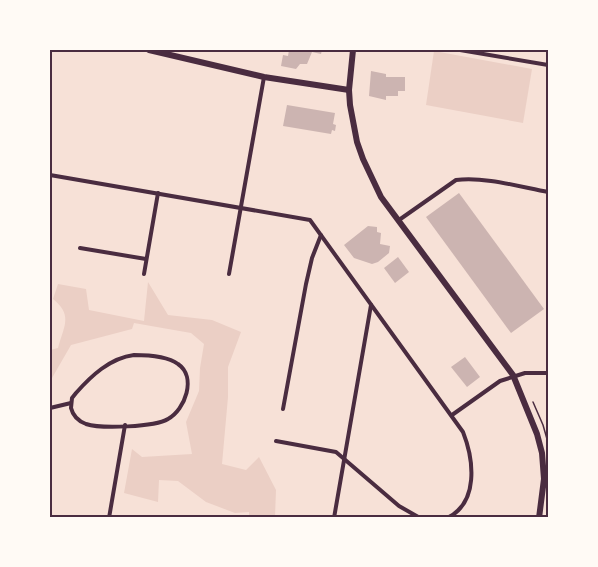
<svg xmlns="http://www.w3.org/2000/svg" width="598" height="567" viewBox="0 0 598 567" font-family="'Open Sans',sans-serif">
<rect width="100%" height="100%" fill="#f7e1d7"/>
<!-- green -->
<g fill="#ebcfc5">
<path d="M 434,51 L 532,69 L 523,123 L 426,105 Z"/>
<path d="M 148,282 L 168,315 L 212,320 L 241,332 L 228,367 L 228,397 L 222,464 L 246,470 L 259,457 L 276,490 L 275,517 L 249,517 L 249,512 L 235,513 L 206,502 L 178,481 L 159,480 L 158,502 L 124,493 L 132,449 L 142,457 L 192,454 L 186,422 L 199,391 L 200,368 L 204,344 L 191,333 L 134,323 L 132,329 L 71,345 L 52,378 L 50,378 L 50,350 L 58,348 C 64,326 73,315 53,299 L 58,284 L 86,289 L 89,310 L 144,321 Z"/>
</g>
<!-- building -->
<g fill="#ccb4b1">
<path d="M 289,50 L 322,50 L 321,54 L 312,52 L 307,64 L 300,64 L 296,69 L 281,66 L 283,55 L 288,56 Z"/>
<path d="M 371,71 L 386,74 L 386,77 L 405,77 L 405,91 L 398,91 L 398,96 L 386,96 L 386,100 L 369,96 Z"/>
<path d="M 287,105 L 335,113 L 333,124 L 336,125 L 335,131 L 332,130 L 331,134 L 283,126 Z"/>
<path d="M 459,193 L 544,309 L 511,333 L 426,217 Z"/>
<path d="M 368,226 L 377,227 L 377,232 L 381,233 L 380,244 L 390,246 L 389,253 L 378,262 L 372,264 L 354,258 L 344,245 Z"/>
<path d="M 398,257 L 409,272 L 395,283 L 384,268 Z"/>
<path d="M 465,357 L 480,377 L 467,387 L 451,367 Z"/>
</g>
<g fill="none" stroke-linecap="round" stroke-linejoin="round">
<!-- path -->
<path stroke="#4a2c40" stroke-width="1.5" d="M 533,402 L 543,425 L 547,439"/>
<!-- minor -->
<g stroke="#4a2c40" stroke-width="4">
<path d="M 460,50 L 548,65"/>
<path d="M 50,175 L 310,220 L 463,432 C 474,460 479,503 447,518"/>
<path d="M 399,220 L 456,180 C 483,176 521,187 548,192"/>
<path d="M 80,248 L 146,259"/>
<path d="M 144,274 L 158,193"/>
<path d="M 229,274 L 264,77"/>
<path d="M 134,355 C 147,355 167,356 178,364 C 197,377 185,410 168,419 C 155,427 101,429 86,424 C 78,421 73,416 71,408 L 72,398 L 76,393 C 91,376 110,358 134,355 Z"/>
<path d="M 50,408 L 71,403"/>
<path d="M 283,409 L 306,284 L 312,258 L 321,235"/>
<path d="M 452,415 L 500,381 L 525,373 L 548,373"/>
<path d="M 276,441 L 336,452 L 399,506 L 420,518"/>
<path d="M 109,518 L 125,425"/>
<path d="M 334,518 L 371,305"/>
</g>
<!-- secondary -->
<g stroke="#4a2c40" stroke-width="6">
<path d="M 149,50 L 264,77 L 349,90"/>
<path d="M 353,50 L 349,90 L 350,105 L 357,142 L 363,159 L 381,197 L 513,375 L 537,434 L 542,453 L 544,479 L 539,518"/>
</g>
</g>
<!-- border -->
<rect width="598" height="567" fill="none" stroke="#fffaf5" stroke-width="102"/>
<rect x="51" y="51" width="496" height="465" fill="none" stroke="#4a2c40" stroke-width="2"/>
</svg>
